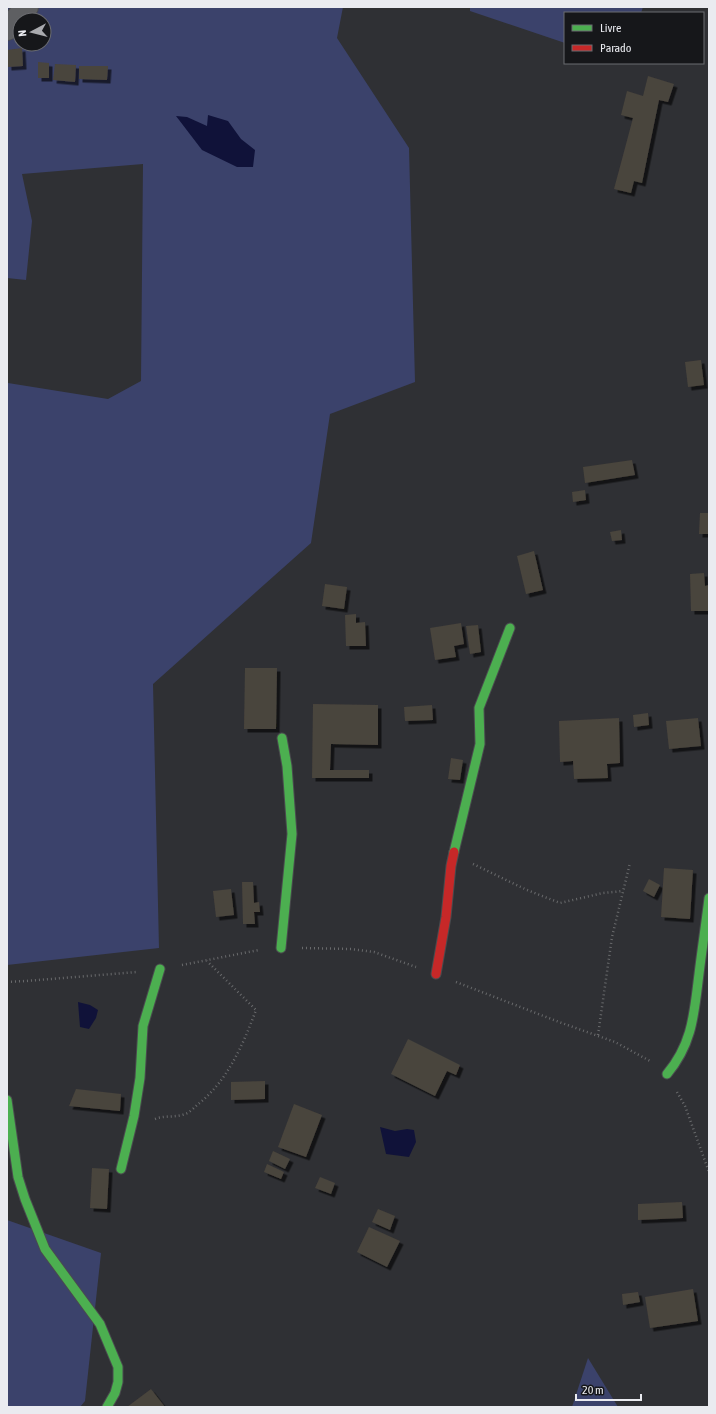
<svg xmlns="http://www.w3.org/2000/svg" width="716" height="1414" viewBox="0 0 716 1414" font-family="'Asap Condensed',sans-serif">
<defs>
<filter id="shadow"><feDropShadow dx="3.5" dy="3.5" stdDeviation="0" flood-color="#0009"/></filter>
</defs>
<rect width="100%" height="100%" fill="#2f3034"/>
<!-- green -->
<g fill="#3b426b" fill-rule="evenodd">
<path d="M 7,7 L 343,7 L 337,38 L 409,148 L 415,382 L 330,414 L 311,543 L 153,684 L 159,948 L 7,965 L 7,380 L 8,383 L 108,399 L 141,381 L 143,164 L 22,174 L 32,221 L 26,280 L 7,278 ZM 20,20 L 44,20 L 44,44 L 20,44 Z"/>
<path d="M 470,7 L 643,7 L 641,13 L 565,13 L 565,43 L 470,11 Z"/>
<path d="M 7,1220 L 101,1253 L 85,1401 L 80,1407 L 7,1407 Z"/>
<path d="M 588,1358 L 618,1407 L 572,1407 Z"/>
</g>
<!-- water -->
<g fill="#101239">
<path d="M 208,115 L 228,121 L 241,139 L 255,150 L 253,167 L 237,167 L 202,150 L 176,116 L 187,117 L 207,126 Z"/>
<path d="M 78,1002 L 90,1005 L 98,1010 L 96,1018 L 89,1029 L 80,1027 Z"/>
<path d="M 380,1127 L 395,1131 L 407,1129 L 414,1130 L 416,1142 L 409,1157 L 386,1154 Z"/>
</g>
<!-- building -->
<g fill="#49443c" filter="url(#shadow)">
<path d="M 22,48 L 23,66 L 8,67 L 7,50 Z"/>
<path d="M 38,62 L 49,63 L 49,78 L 38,78 Z"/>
<path d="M 55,64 L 76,65 L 75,82 L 53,80 Z"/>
<path d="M 79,66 L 108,66 L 107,80 L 79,79 Z"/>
<path d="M 648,76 L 674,84 L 668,102 L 659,100 L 642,183 L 634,181 L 631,193 L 614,189 L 633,118 L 621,115 L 627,91 L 643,96 Z"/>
<path d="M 701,360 L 704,385 L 688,387 L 685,362 Z"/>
<path d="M 632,460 L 635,475 L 585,483 L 583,467 Z"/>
<path d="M 585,490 L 586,500 L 573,502 L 572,492 Z"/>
<path d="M 700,513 L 709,513 L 709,534 L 699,534 Z"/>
<path d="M 621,530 L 622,540 L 612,541 L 610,532 Z"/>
<path d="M 534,551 L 543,590 L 526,594 L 517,556 Z"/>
<path d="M 704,573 L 705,586 L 709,585 L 709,611 L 691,611 L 690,574 Z"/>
<path d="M 325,584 L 347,587 L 344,609 L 322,606 Z"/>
<path d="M 356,614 L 356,623 L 365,622 L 366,646 L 346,646 L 345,615 Z"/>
<path d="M 461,623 L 464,644 L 454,646 L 456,657 L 435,660 L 430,628 Z"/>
<path d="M 478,625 L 481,652 L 470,654 L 466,626 Z"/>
<path d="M 245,668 L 277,668 L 276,729 L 244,729 Z"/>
<path d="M 313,704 L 378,705 L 378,745 L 331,744 L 330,770 L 369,770 L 369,778 L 312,778 Z"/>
<path d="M 432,705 L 433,720 L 405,721 L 404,707 Z"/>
<path d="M 648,713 L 649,725 L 634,727 L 633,715 Z"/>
<path d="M 619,718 L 620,763 L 607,764 L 608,778 L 574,779 L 573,761 L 560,762 L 559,721 Z"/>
<path d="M 698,718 L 701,746 L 669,749 L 666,721 Z"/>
<path d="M 451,758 L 463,760 L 460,780 L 448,779 Z"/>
<path d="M 664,868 L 693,870 L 690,919 L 661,917 Z"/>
<path d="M 649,879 L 660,885 L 654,897 L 643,891 Z"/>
<path d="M 242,882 L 253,882 L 254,903 L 259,902 L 260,912 L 254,912 L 255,924 L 243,924 Z"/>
<path d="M 231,889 L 234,915 L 216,917 L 213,891 Z"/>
<path d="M 408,1039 L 460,1065 L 456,1075 L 447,1071 L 435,1096 L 391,1074 Z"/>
<path d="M 265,1081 L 265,1099 L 231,1100 L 231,1082 Z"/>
<path d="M 76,1089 L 121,1094 L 120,1111 L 69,1106 Z"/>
<path d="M 294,1104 L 322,1115 L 306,1157 L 278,1147 Z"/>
<path d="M 273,1151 L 290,1159 L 285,1169 L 269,1161 Z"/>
<path d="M 267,1164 L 284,1172 L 281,1179 L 264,1172 Z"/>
<path d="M 92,1168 L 109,1169 L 107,1209 L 90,1208 Z"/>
<path d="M 320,1177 L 335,1183 L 331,1194 L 315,1188 Z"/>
<path d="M 682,1202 L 683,1218 L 638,1220 L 638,1204 Z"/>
<path d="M 378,1209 L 395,1216 L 390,1230 L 372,1222 Z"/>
<path d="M 369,1227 L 400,1241 L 387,1267 L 357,1252 Z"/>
<path d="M 693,1289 L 698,1321 L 650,1328 L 645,1297 Z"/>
<path d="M 638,1292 L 640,1302 L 623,1305 L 622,1294 Z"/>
<path d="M 151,1389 L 165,1407 L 127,1407 Z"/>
</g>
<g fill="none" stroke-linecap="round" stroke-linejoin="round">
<defs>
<path id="street" d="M 7,29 L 27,7"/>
<g id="fast">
<path d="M 454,852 L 480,744 L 479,708 L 510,628"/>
<path d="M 281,948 L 292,834 L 287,766 L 282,738"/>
<path d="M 667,1074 C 693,1043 694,1013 699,974 C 702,949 706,923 709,898"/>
<path d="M 7,1100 L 18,1177 L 25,1199 L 45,1249 L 100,1324 L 118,1367 L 118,1382 L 115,1393 L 107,1407"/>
<path d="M 121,1169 L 134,1116 L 140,1078 L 143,1026 L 160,969"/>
</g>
<path id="jam" d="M 436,974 L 446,917 L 451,866 L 454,852"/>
</defs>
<!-- street casing -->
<use href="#street" stroke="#4a4b4e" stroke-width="24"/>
<!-- fast casing -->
<use href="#fast" stroke="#4a4b4e" stroke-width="11"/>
<!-- jam casing -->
<use href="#jam" stroke="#4a4b4e" stroke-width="11"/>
<!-- path -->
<g stroke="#696a6c" stroke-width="2.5" stroke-dasharray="1 3" stroke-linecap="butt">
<path d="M 473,864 L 527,890 L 560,903 L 603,893 L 623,891"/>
<path d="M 302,948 L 351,949 L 374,952 L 416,967"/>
<path d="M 182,965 L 259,950"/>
<path d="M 7,982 L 26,981 L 137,972"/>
<path d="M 456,982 L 559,1022 L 615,1042 L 650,1061"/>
<path d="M 598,1035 L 612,937 L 630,863"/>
<path d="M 677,1092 L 685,1106 L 709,1172"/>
<path d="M 155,1119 C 165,1115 175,1118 185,1114 C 189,1113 194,1108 197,1105 C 227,1082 243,1045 256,1010 L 207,961"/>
</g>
<!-- street -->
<use href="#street" stroke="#5e5f62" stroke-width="22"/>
<!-- fast -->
<use href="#fast" stroke="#4caf50" stroke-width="9"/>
<!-- jam -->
<use href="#jam" stroke="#c62828" stroke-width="9"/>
</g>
<!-- border -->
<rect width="716" height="1414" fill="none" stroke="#eaebf0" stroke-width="16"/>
<!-- legend -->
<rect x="564" y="12" width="140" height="52" fill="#16171a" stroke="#6b6c70"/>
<rect x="572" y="25" width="20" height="6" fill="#4caf50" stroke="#6b6c70"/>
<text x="600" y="32" font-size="12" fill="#eaebf0">Livre</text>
<rect x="572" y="45" width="20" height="6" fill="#c62828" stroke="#6b6c70"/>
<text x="600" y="52" font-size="12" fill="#eaebf0">Parado</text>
<!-- north arrow -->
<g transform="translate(32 32) rotate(263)"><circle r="19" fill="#16171a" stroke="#6b6c70"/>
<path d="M0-3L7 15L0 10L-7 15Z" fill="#a9aaae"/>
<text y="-6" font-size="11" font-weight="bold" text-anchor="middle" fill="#eaebf0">N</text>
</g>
<!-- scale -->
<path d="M576 1394v6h65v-6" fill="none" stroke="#eaebf0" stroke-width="2"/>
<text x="582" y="1394" font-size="12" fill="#eaebf0" stroke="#16171a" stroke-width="3" paint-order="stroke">20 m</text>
</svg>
